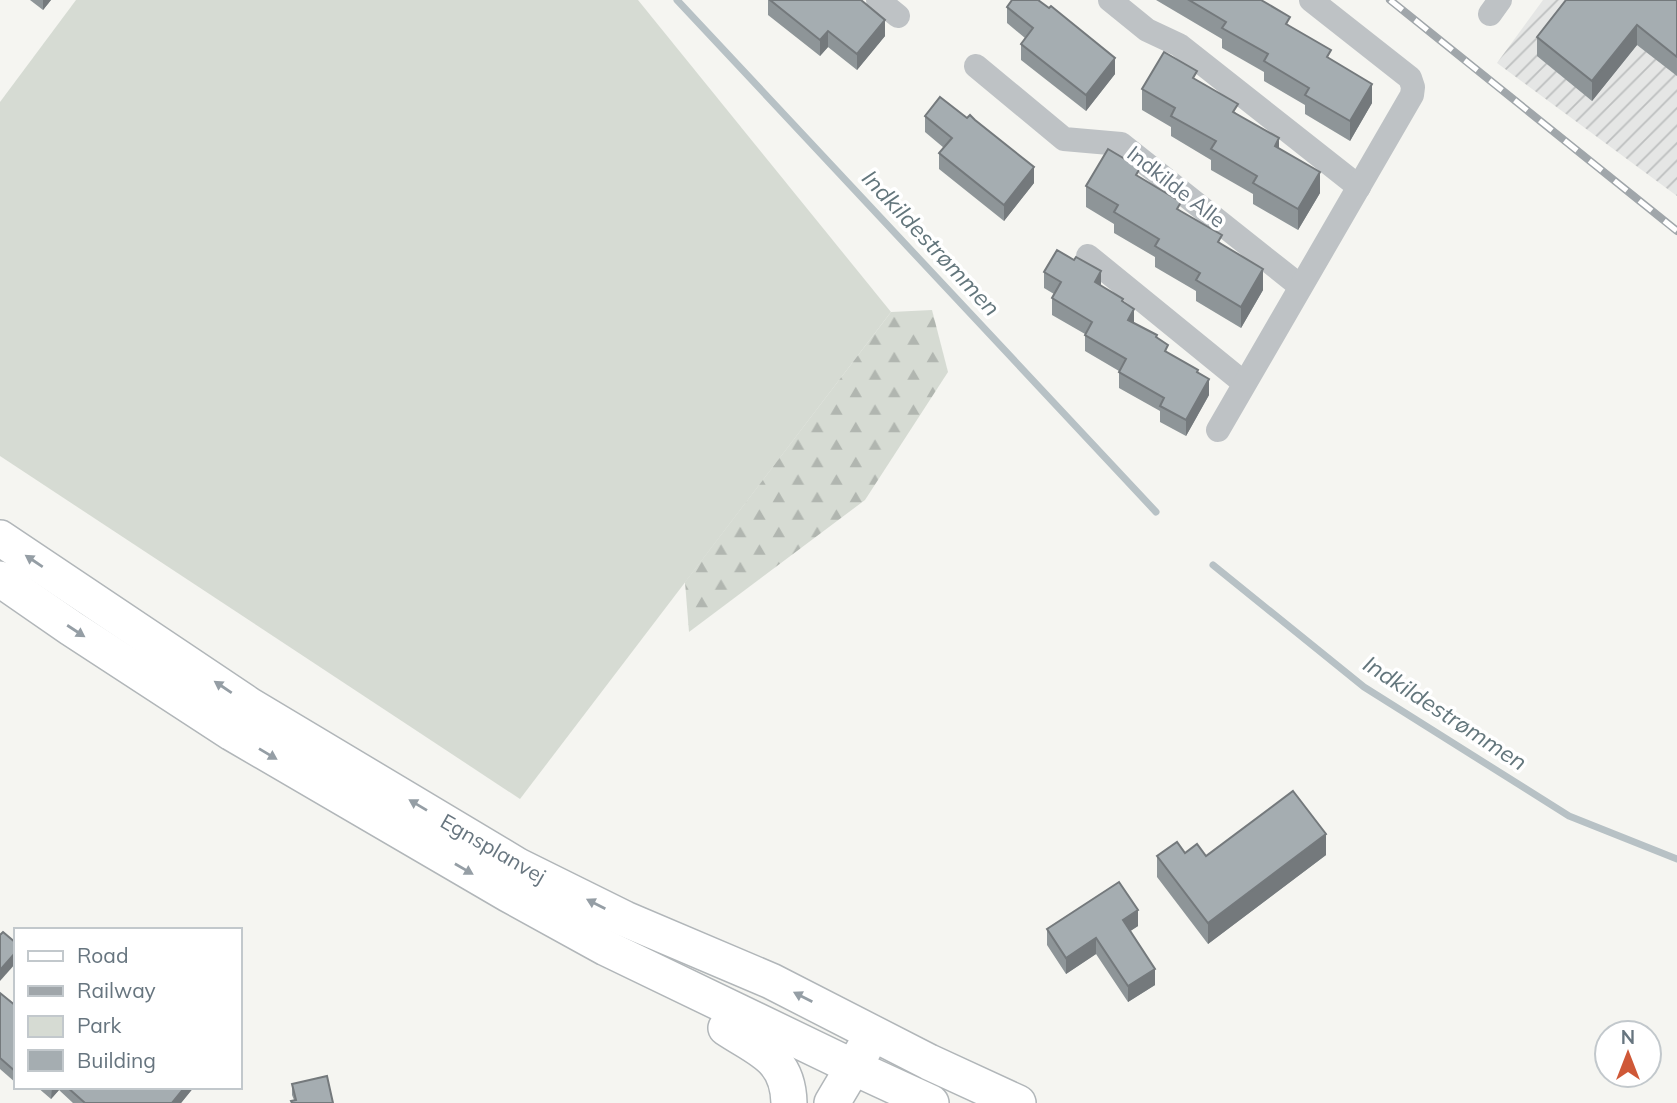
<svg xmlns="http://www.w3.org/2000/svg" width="1677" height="1103" viewBox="0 0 1677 1103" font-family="Mulish,sans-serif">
<defs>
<pattern id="industrial-furrows" width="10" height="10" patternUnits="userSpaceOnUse" patternTransform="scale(1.75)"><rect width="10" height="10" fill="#e5e6e5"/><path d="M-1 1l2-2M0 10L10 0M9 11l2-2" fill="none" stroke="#bdbfbf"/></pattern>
<pattern id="forest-firs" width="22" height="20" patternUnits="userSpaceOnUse" patternTransform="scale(1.75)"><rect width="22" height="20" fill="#d6dbd3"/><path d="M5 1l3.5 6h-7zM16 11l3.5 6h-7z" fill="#b1b6b0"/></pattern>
</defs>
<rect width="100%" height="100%" fill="#f5f5f1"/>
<!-- industrial -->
<path fill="url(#industrial-furrows)" d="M 1543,0 L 1677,0 L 1677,196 L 1497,63 Z"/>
<!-- green -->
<path fill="#d6dbd3" d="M 76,0 L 638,0 L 891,312 L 520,799 L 0,456 L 0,102 Z"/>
<!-- forest -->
<path fill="url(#forest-firs)" d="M 932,310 L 948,372 L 865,500 L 689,632 L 685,582 L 891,312 Z"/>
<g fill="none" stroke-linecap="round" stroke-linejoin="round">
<!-- stream -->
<g stroke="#b7c1c5" stroke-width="7">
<path d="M 677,0 L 1156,512"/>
<path d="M 1213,565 L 1364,687 L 1569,816 L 1677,859"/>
</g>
<defs>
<g id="secondary">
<path d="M 0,538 L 249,705 L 518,866 L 625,919 L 771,981 L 929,1062 L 1018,1103"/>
<path d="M 0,579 L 71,628 L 232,733 L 508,894 L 606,948 L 853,1067 L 931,1103"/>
<path d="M 726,1028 C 759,1050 788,1057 789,1103"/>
<path d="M 832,1103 L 864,1049"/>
</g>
</defs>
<!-- secondary casing -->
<use href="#secondary" stroke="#b1b6b9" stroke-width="38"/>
<!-- street -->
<g stroke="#bec2c5" stroke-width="24">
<path d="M 878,0 L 898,16"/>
<path d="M 1110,0 L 1147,30 L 1179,45 L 1359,187"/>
<path d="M 1490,14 L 1500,0"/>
<path d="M 976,66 L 1064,139 L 1121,144 L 1300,286"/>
<path d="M 1088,256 L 1244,383"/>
<path d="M 1218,430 L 1412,95 L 1413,87 L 1410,78 L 1311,0"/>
</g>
<!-- secondary -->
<use href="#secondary" stroke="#fff" stroke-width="35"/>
<defs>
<path id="rail" d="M 1390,0 L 1677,231"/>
</defs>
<!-- rail casing -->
<use href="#rail" stroke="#a0a6aa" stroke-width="8"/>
<!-- rail -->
<use href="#rail" stroke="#fff" stroke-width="5" stroke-dasharray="16" stroke-linecap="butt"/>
</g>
<!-- wall -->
<g fill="#8e9598">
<path d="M 30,0 L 51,0 L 43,10 Z"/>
<path d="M 768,0 L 861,0 L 885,36 L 857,70 L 828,47 L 820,56 L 768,15 Z"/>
<path d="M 1156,0 L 1261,0 L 1290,26 L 1331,60 L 1372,103 L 1350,141 L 1305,114 L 1305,105 L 1264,81 L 1264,72 L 1222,48 L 1222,39 Z"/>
<path d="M 1677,0 L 1677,76 L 1637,45 L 1592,101 L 1537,56 L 1537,37 Z"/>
<path d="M 1007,7 L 1115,74 L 1086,111 L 1021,60 L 1021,44 L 1025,38 L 1007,23 Z"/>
<path d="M 1197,81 L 1279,148 L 1320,193 L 1298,230 L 1253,204 L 1253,194 L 1211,170 L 1211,160 L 1171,136 L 1171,127 L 1142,110 L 1142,89 Z"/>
<path d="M 925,116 L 1034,183 L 1004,221 L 939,169 L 939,153 L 944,148 L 925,132 Z"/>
<path d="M 1140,178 L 1222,244 L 1263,290 L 1241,328 L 1196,301 L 1196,291 L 1155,267 L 1155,257 L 1114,233 L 1114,224 L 1086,207 L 1086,186 Z"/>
<path d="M 1044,272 L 1101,286 L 1123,302 L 1134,323 L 1157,338 L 1168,353 L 1198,372 L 1209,395 L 1186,436 L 1160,422 L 1160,411 L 1119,388 L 1119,371 L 1085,351 L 1085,334 L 1052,315 L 1052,298 L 1054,294 L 1044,288 Z"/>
<path d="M 1185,853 L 1206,856 L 1326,855 L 1208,944 L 1157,877 L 1157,856 Z"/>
<path d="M 1138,926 L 1130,931 L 1155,985 L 1128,1002 L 1096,954 L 1066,974 L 1047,945 L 1047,929 Z"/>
<path d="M 0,993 L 16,1006 L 16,1083 L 0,1069 Z"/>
<path d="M 292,1084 L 333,1103 L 291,1103 L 291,1101 L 294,1100 L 292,1095 Z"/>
<path d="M 37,1087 L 194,1087 L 181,1103 L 73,1103 L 59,1090 L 51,1099 Z"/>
</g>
<!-- shaded-wall -->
<g fill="#74797c">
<path d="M 43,0 L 51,0 L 43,10 Z"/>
<path d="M 885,20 L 885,36 L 857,70 L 857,54 Z"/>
<path d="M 1637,25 L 1637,45 L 1592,101 L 1592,81 Z"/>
<path d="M 828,31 L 828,47 L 820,56 L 820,40 Z"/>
<path d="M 1115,58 L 1115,74 L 1086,111 L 1086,95 Z"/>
<path d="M 1372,84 L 1372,103 L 1350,141 L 1350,121 Z"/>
<path d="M 1279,138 L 1279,159 L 1275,146 Z"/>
<path d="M 1034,167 L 1034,183 L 1004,221 L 1004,205 Z"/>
<path d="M 1320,172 L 1320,193 L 1298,230 L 1298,209 Z"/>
<path d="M 1263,269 L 1263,290 L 1241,328 L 1241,307 Z"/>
<path d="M 1101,271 L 1101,288 L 1095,282 Z"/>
<path d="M 1134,309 L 1134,325 L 1128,320 Z"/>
<path d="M 1209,379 L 1209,395 L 1186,436 L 1186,420 Z"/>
<path d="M 1326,834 L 1326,855 L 1208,944 L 1208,923 Z"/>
<path d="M 1138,910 L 1138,926 L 1123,936 L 1123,920 Z"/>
<path d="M 1096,938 L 1096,954 L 1066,974 L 1066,958 Z"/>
<path d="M 16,952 L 16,963 L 0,981 L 0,970 Z"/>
<path d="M 1155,969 L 1155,985 L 1128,1002 L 1128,986 Z"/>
<path d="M 52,1087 L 59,1087 L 59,1090 L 51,1099 Z"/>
<path d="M 185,1087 L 194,1087 L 181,1103 L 172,1103 Z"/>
</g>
<!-- building -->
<g fill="#a5adb1" stroke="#74797c" stroke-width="2">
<path d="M 770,0 L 861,0 L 885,20 L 857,54 L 828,31 L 820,40 Z"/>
<path d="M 1012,0 L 1038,0 L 1049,8 L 1051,6 L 1115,58 L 1086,95 L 1021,44 L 1033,28 L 1007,7 Z"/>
<path d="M 1189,0 L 1261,0 L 1290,17 L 1286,24 L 1331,50 L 1327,57 L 1372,84 L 1350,121 L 1305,95 L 1309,88 L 1264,61 L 1268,54 L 1222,28 L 1226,22 Z"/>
<path d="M 1566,0 L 1677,0 L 1677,57 L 1637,25 L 1592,81 L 1537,37 Z"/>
<path d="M 1164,52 L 1197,71 L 1193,78 L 1238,104 L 1233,112 L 1279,138 L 1275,146 L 1320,172 L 1298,209 L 1253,183 L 1257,176 L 1211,149 L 1216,141 L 1171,116 L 1175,108 L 1142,89 Z"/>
<path d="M 940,97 L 967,118 L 970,115 L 975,120 L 1034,167 L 1004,205 L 939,153 L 952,138 L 925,116 Z"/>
<path d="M 1108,149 L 1140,168 L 1136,175 L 1181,202 L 1177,209 L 1222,235 L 1218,242 L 1263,269 L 1241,307 L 1196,280 L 1200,273 L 1155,246 L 1159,239 L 1114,212 L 1118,205 L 1086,186 Z"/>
<path d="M 1057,250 L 1074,260 L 1076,257 L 1101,271 L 1095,282 L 1123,299 L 1122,301 L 1134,309 L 1128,320 L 1157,335 L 1156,337 L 1168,345 L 1165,351 L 1198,370 L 1197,372 L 1209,379 L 1186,420 L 1160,406 L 1164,398 L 1119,372 L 1126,359 L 1085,335 L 1092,322 L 1052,298 L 1061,282 L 1044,272 Z"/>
<path d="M 1293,791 L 1326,834 L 1208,923 L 1157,856 L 1177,842 L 1185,853 L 1197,844 L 1206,856 Z"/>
<path d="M 1119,882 L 1138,910 L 1123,920 L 1155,969 L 1128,986 L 1096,938 L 1066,958 L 1047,929 Z"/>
<path d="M 3,932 L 16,943 L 16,952 L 0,970 L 0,935 Z"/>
<path d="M 0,993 L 16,1006 L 16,1072 L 0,1058 Z"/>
<path d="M 327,1076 L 333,1103 L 292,1103 L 291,1101 L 296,1100 L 292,1084 Z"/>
<path d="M 67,1087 L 185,1087 L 172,1103 L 85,1103 Z"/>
</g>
<!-- one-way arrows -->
<defs><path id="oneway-solid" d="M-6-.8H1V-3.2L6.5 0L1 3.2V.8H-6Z" transform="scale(1.75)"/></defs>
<g fill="#959ea5">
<use href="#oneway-solid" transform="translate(34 561) rotate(-146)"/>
<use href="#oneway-solid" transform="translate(76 631) rotate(33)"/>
<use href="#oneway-solid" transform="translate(223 687) rotate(-146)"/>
<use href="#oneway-solid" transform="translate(268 754) rotate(31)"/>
<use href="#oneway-solid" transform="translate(418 805) rotate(-149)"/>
<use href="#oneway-solid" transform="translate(464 869) rotate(30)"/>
<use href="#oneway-solid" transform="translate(596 904) rotate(-153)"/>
<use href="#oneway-solid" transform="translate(803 997) rotate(-153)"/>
</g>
<g text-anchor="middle" stroke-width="7" stroke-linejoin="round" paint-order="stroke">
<!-- street labels -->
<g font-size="21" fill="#67757f" stroke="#fff">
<text transform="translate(1176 187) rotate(38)" y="7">Indkilde Alle</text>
<text transform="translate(493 849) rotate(30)" y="7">Egnsplanvej</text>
</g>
<!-- water labels -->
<g font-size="23" font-style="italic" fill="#63767c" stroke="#fff">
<text transform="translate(931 243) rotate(47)" y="8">Indkildestrømmen</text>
<text transform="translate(1445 713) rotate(33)" y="8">Indkildestrømmen</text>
</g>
</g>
<!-- legend -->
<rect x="14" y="928" width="228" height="161" fill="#ffffff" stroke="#c2c8cc" stroke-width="2"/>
<rect x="28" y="951" width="35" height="10" fill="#ffffff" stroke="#c2c8cc" stroke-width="2"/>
<text x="77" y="963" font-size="21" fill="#67757f">Road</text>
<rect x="28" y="986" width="35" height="10" fill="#a0a6aa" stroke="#c2c8cc" stroke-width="2"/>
<text x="77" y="998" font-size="21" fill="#67757f">Railway</text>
<rect x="28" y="1016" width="35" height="21" fill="#d6dbd3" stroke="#c2c8cc" stroke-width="2"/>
<text x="77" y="1033" font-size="21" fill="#67757f">Park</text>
<rect x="28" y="1050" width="35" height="21" fill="#a5adb1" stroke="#c2c8cc" stroke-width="2"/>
<text x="77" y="1068" font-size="21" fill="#67757f">Building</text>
<!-- north arrow -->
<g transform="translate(1628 1054)"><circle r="33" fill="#ffffff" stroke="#c2c8cc" stroke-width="2"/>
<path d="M0-5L12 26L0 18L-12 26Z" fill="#cf5837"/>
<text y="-10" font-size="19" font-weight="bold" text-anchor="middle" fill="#67757f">N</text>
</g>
</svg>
